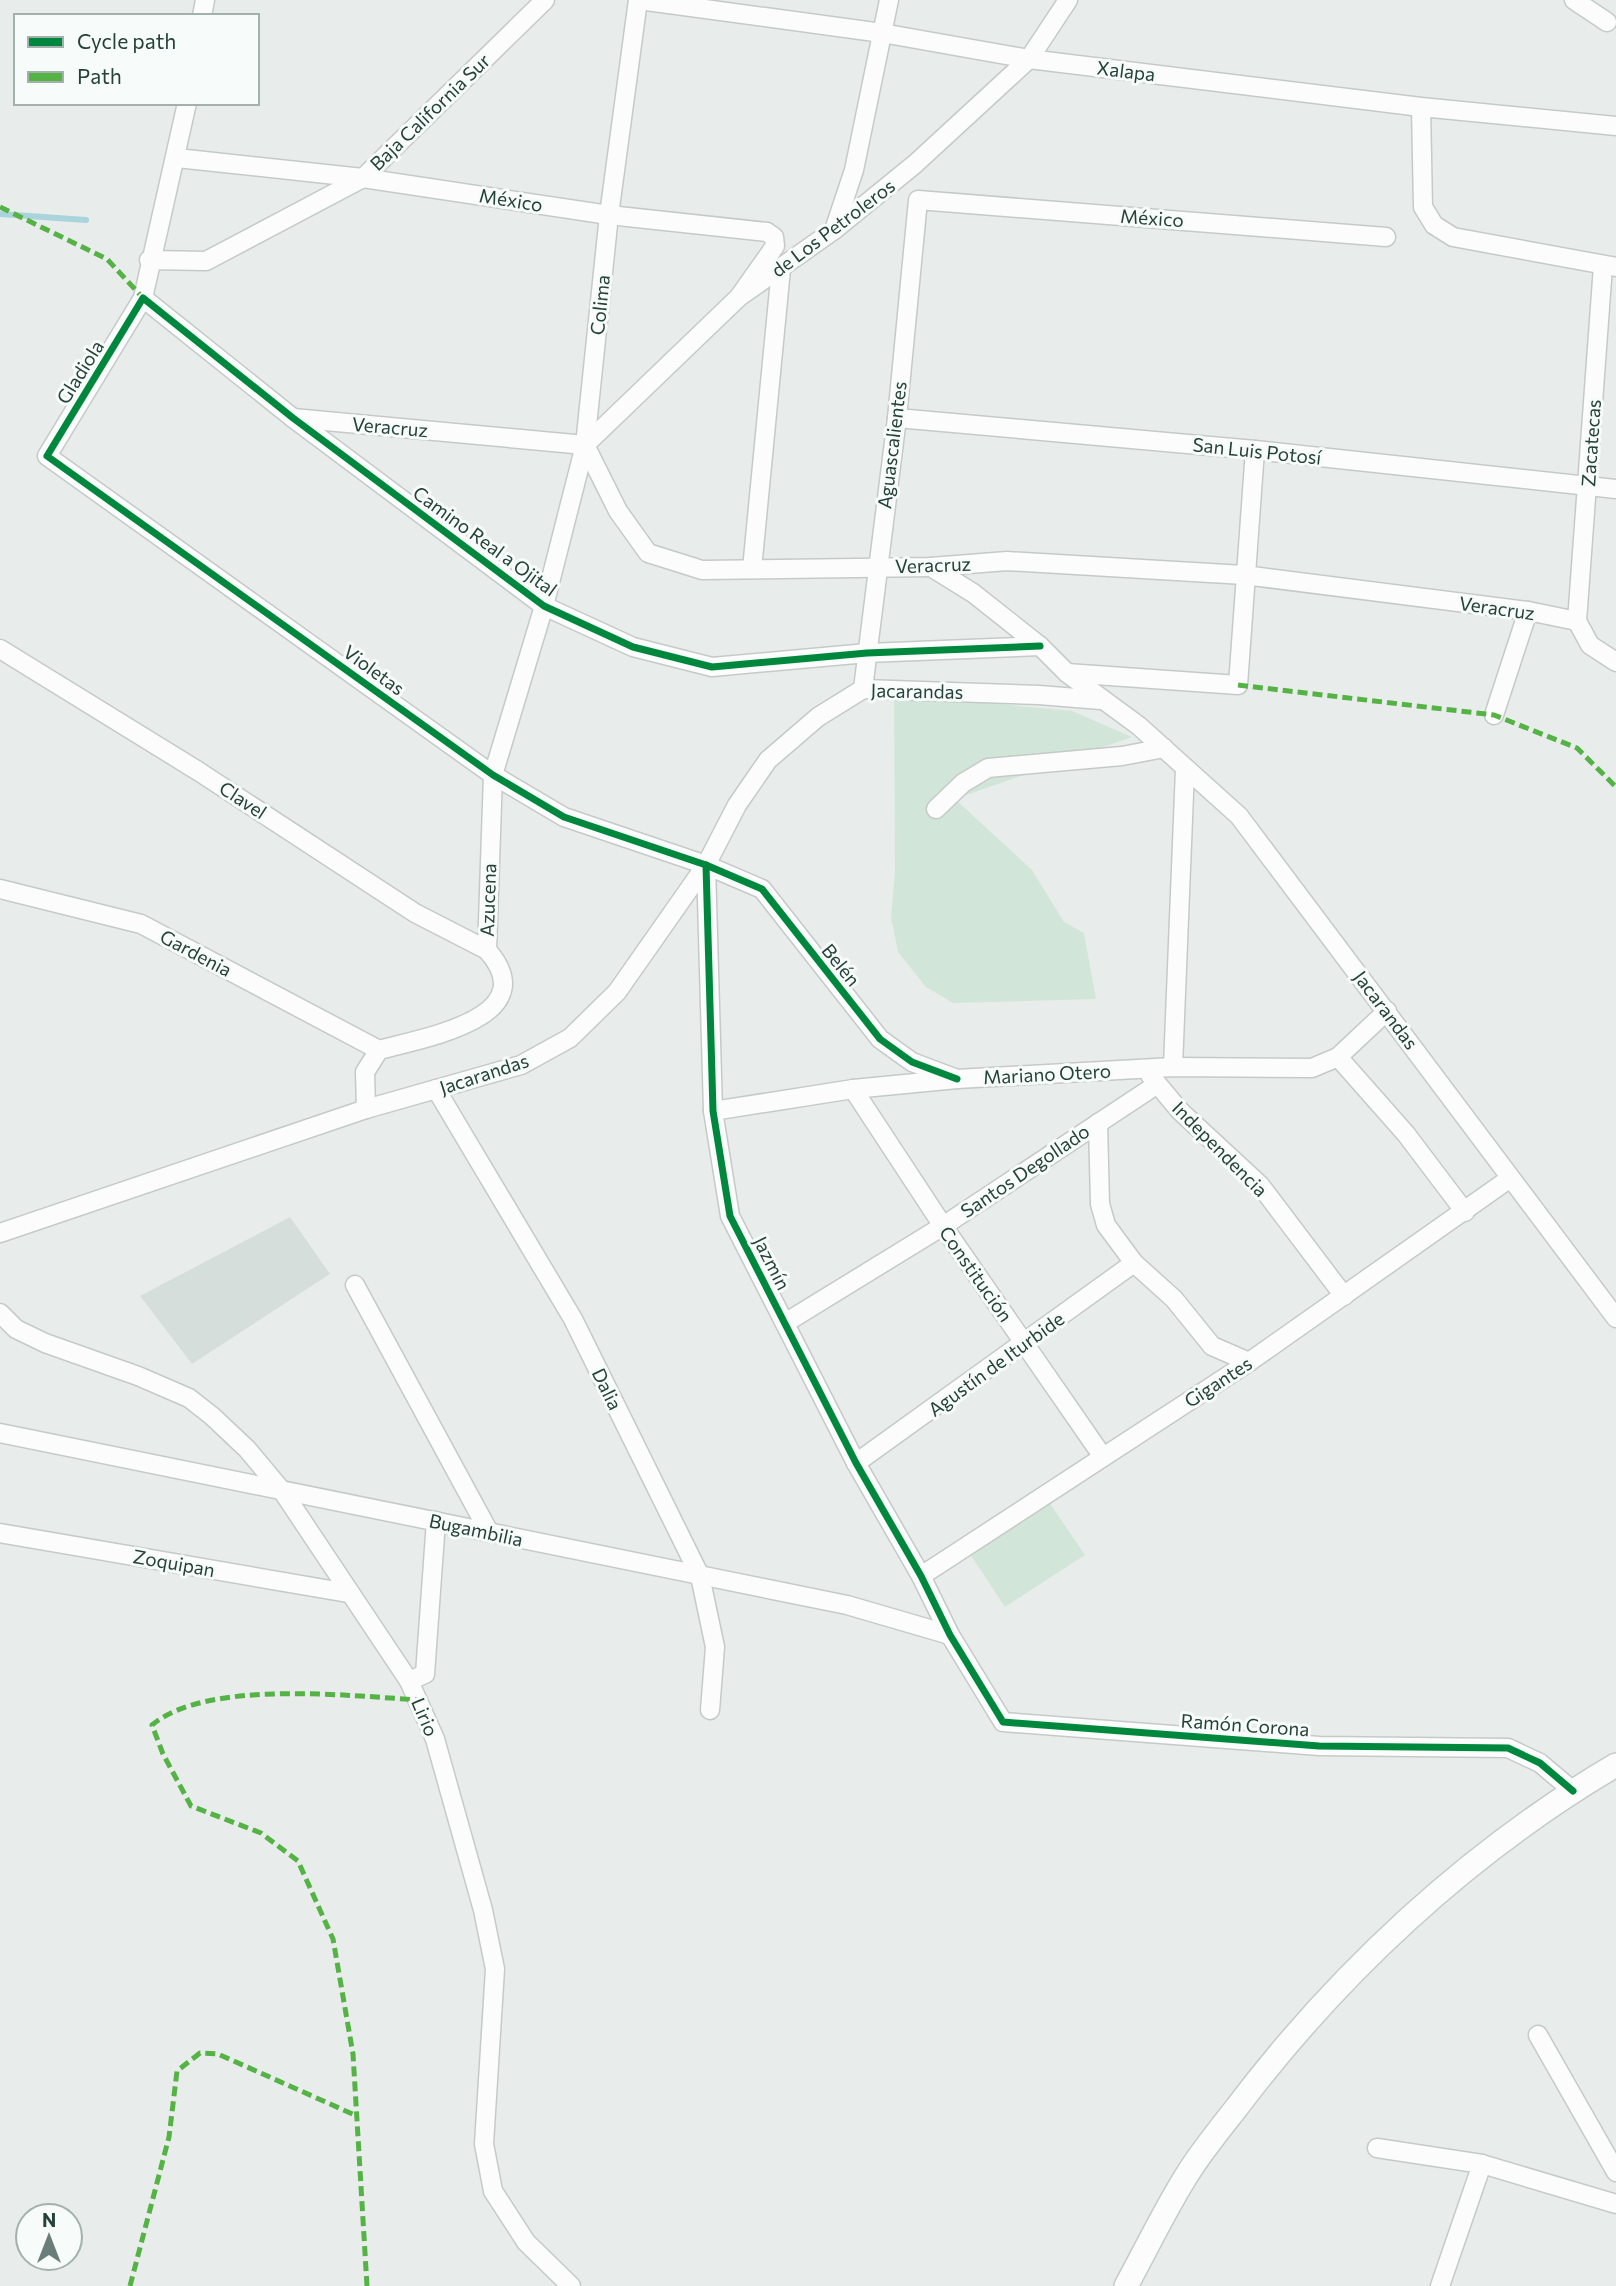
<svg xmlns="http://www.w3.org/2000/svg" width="1616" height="2286" viewBox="0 0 1616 2286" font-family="Commissioner,sans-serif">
<rect width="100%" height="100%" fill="#e8edeb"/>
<!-- built -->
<path fill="#d6dedb" d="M 290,1217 L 330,1274 L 192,1364 L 140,1296 Z"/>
<!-- grass -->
<g fill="#d1e6d8">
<path d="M 894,694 L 1072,711 L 1132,737 L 955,799 L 1032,870 L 1064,922 L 1084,933 L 1096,999 L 953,1003 L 926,987 L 898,952 L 891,917 L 895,871 Z"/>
<path d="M 1049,1502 L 1085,1555 L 1005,1607 L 970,1554 Z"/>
</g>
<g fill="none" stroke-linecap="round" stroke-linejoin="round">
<!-- stream -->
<path stroke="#a9d4db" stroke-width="6" d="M 0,214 L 86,220"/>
<defs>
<g id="street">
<path d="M 639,0 L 882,33 L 1029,59 L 1421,107 L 1616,126"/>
<path d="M 1574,0 L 1607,22"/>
<path d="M 202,16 L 205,0"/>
<path d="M 1421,107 L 1423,207 L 1434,225 L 1453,237 L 1616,267"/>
<path d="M 177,158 L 363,178 L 609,215 L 767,232 L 774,237 L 775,246 L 739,297"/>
<path d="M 834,230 L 854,170 L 889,0"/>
<path d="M 149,260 L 206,261 L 363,178 L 545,0"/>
<path d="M 1603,266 L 1577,621 L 1590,645 L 1616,662"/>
<path d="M 143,298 L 187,103"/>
<path d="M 293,418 L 585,445"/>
<path d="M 897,418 L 1255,450 L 1616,489"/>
<path d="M 585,445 L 618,511 L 648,553 L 702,570 L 931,567 L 1007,561 L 1244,575 L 1528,611 L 1577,621"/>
<path d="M 585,445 L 739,297 L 834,230 L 915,164 L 1029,59 L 1068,0"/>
<path d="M 931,567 L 973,593 L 1040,646 L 1067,673 L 1139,726 L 1239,816 L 1616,1318"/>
<path d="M 752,569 L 781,269"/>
<path d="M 0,649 L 198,771 L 415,913 L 487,950"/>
<path d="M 1067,673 L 1238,685 L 1255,450"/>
<path d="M 863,689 L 897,418 L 918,200 L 1386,237"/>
<path d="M 1494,715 L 1528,611"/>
<path d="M 936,809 L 963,783 L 988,768 L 1122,756 L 1164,748"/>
<path d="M 706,865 L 713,1111 L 730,1216 L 856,1463 L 921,1576 L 950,1635 L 1003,1722 L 1319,1746 L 1508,1748 L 1540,1763 L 1573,1791"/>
<path d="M 0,889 L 141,924 L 379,1050"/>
<path d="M 1338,1057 L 1406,1134 L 1465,1212"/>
<path d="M 1173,1067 L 1185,769"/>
<path d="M 1150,1075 L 1180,1111 L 1260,1185 L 1344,1296"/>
<path d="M 957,1079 L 912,1062 L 880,1039 L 762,889 L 706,865 L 564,817 L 493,775 L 47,456 L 143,298 L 293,418 L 544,606 L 633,647 L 712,667 L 867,653 L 1040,646"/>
<path d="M 436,1089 L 573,1319 L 700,1576 L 715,1647 L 710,1710"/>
<path d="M 853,1089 L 943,1226 L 1103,1457"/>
<path d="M 366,1109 L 365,1072 L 379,1050 C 422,1038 547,1018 487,950 L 493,775 L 544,606 L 585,445 L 609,215 L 638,0"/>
<path d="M 713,1111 L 853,1089 L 957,1079 L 1173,1067 L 1312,1068 L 1338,1057 L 1387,1011"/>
<path d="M 1098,1123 L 1100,1204 L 1106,1225 L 1134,1263 L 1174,1299 L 1212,1346 L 1249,1362"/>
<path d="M 0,1233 L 366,1109 L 521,1065 L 570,1038 L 617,992 L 706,865 L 737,805 L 768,760 L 818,717 L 863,689 L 1039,695 L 1101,700"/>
<path d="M 355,1285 L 489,1532"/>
<path d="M 0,1313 L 16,1329 L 45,1343 L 138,1376 L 189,1398 L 212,1416 L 247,1449 L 283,1492 L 409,1681 L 435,1739 L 483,1910 L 495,1969 L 484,2144 L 493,2191 L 526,2242 L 571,2286"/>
<path d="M 785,1323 L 943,1226 L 1156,1085"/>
<path d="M 0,1433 L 847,1605 L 950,1635"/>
<path d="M 856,1463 L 1134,1263"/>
<path d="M 0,1533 L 348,1593"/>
<path d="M 921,1576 L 1249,1362 L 1509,1179"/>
<path d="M 409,1681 L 425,1674 L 436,1521"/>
<path d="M 1538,2035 L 1616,2172"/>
<path d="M 1377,2148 L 1482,2164 L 1616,2204"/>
<path d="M 1440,2286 L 1482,2164"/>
</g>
<path id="secondary" d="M 1126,2286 C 1147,2248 1166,2207 1190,2170 C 1203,2150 1219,2130 1234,2111 C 1337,1974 1468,1852 1616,1765"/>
</defs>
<!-- street casing -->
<use href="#street" stroke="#c5cac8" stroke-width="21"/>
<!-- secondary casing -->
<use href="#secondary" stroke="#c3cbc8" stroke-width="26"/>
<!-- street -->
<use href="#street" stroke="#fcfcfc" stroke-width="18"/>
<!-- secondary -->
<use href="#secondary" stroke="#fcfcfc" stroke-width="23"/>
<!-- quiet -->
<g stroke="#55b346" stroke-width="5" stroke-dasharray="10 5" stroke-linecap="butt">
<path d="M 0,207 L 107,259 L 143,298"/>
<path d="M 1238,685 L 1494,715 L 1577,748 L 1616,787"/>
<path d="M 130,2286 L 169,2137 L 177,2071 L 200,2053 L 218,2054 L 357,2116"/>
<path d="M 367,2286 L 353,2054 L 333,1939 L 298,1861 L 261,1833 L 191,1806 L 163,1754 L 152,1725 C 207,1679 350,1696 420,1700"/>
</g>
<defs>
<g id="cycleway">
<path d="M 706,865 L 713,1111 L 730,1216 L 856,1463 L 921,1576 L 950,1635 L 1003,1722 L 1319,1746 L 1508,1748 L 1540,1763 L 1573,1791"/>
<path d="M 957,1079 L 912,1062 L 880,1039 L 762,889 L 706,865 L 564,817 L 493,775 L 47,456 L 143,298 L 293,418 L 544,606 L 633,647 L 712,667 L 867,653 L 1040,646"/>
</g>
</defs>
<!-- cycleway casing -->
<use href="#cycleway" stroke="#f7fbf9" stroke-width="11"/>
<!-- cycleway -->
<use href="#cycleway" stroke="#00873e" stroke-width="7"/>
</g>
<g text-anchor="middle" stroke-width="6" stroke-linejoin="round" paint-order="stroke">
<!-- street labels -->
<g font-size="19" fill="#24423a" stroke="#f7fbf9">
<text transform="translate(1126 71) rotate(7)" y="7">Xalapa</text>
<text transform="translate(430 112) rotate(-44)" y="7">Baja California Sur</text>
<text transform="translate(511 200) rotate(9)" y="7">México</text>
<text transform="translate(1152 218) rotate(4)" y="7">México</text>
<text transform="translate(833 228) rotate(-37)" y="7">de Los Petroleros</text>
<text transform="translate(600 305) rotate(-84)" y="7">Colima</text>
<text transform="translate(80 372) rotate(-58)" y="7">Gladiola</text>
<text transform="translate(390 427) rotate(5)" y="7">Veracruz</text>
<text transform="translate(1591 443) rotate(-86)" y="7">Zacatecas</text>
<text transform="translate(892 445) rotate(-83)" y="7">Aguascalientes</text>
<text transform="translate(1257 451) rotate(6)" y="7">San Luis Potosí</text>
<text transform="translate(485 541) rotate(36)" y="7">Camino Real a Ojital</text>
<text transform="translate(933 565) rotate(-2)" y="7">Veracruz</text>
<text transform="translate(1497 608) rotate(8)" y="7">Veracruz</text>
<text transform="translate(374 670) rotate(36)" y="7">Violetas</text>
<text transform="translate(917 691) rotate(1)" y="7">Jacarandas</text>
<text transform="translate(243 800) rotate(33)" y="7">Clavel</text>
<text transform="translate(488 900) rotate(-88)" y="7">Azucena</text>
<text transform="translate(196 953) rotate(28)" y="7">Gardenia</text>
<text transform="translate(841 965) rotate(51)" y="7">Belén</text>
<text transform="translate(1386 1010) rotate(53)" y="7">Jacarandas</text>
<text transform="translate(484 1074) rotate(-18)" y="7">Jacarandas</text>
<text transform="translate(1047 1074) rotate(-3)" y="7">Mariano Otero</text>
<text transform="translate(1220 1149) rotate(45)" y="7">Independencia</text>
<text transform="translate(1025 1171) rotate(-34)" y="7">Santos Degollado</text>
<text transform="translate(772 1263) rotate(63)" y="7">Jazmín</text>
<text transform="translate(976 1274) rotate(55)" y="7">Constitución</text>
<text transform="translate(996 1364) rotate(-36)" y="7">Agustín de Iturbide</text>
<text transform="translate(1218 1382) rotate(-33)" y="7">Gigantes</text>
<text transform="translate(607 1389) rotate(64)" y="7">Dalia</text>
<text transform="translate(476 1530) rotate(12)" y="7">Bugambilia</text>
<text transform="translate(174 1563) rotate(10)" y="7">Zoquipan</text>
<text transform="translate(425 1717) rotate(67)" y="7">Lirio</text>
<text transform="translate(1245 1725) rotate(4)" y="7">Ramón Corona</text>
</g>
</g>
<!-- legend -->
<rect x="14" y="14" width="245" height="91" fill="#f7fbf9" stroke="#a3b1ad" stroke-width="2"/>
<rect x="28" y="37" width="35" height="10" fill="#00873e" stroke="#a3b1ad" stroke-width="2"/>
<text x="77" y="49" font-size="21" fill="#24423a">Cycle path</text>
<rect x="28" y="72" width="35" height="10" fill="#55b346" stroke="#a3b1ad" stroke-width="2"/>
<text x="77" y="84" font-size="21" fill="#24423a">Path</text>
<!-- north arrow -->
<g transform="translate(49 2237)"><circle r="33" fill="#f7fbf9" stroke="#a3b1ad" stroke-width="2"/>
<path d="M0-5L12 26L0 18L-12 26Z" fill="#697e78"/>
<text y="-10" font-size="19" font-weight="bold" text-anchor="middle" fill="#24423a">N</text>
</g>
</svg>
